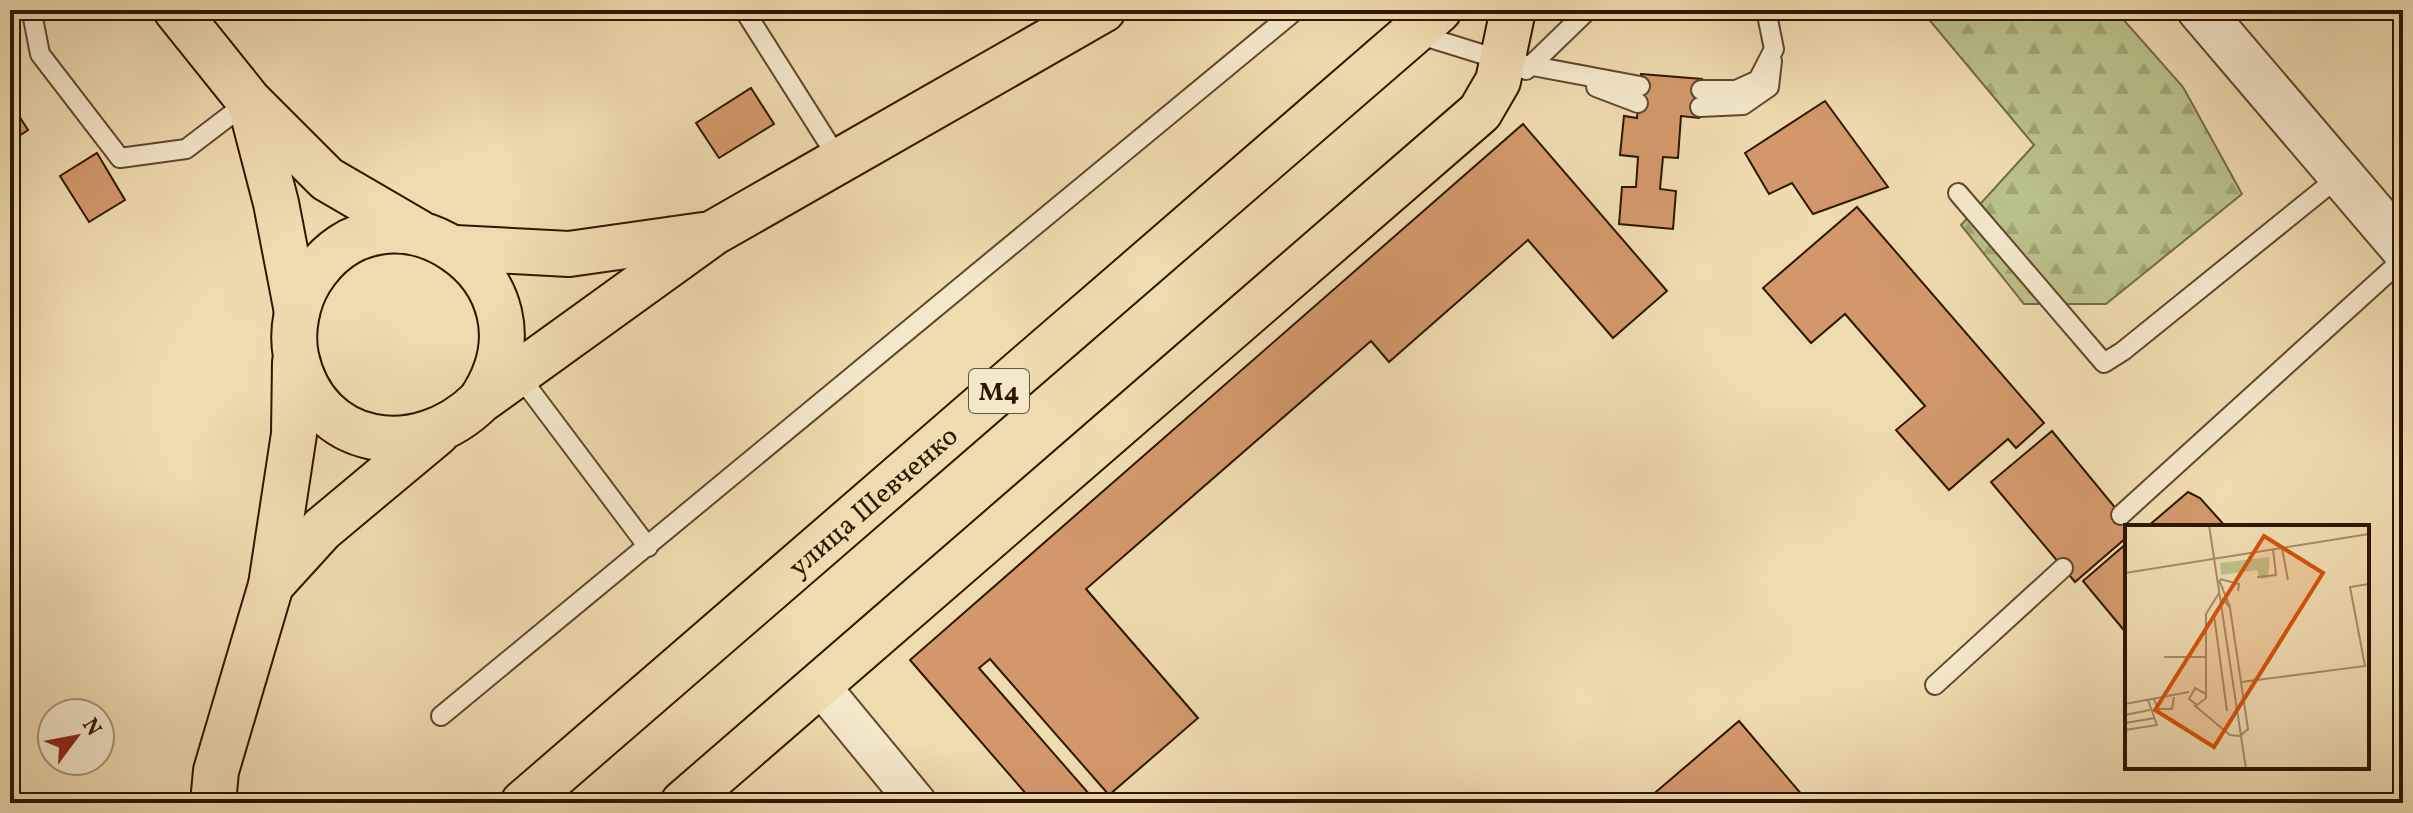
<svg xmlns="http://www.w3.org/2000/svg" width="2413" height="813" viewBox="0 0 2413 813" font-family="Vollkorn,serif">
<defs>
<pattern id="forest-firs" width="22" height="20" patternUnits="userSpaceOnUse" patternTransform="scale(2)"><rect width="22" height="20" fill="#bac089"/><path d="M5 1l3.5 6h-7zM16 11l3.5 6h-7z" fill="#a0a474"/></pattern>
</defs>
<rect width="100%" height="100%" fill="#eedbaf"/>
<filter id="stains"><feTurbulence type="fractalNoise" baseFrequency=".0025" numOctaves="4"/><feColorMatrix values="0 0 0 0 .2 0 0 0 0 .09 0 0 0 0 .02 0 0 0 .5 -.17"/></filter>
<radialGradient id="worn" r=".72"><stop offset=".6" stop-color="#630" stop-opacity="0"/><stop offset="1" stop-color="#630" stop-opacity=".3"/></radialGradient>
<!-- forest -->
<path fill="url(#forest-firs)" stroke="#756b44" stroke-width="2" d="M 1921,10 L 2115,10 L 2183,87 L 2242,194 L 2106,304 L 2024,304 L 1961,225 L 2034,145 Z"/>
<!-- building -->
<g fill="#d2986b" stroke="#301600" stroke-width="2">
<path d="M 1641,74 L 1702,79 L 1699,118 L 1681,116 L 1678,158 L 1663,157 L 1660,189 L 1676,191 L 1673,229 L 1619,224 L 1622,187 L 1636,187 L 1638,157 L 1620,155 L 1624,116 L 1637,118 Z"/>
<path d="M 751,88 L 774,124 L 719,158 L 696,123 Z"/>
<path d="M 1825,101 L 1888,187 L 1813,214 L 1792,183 L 1769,194 L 1745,153 Z"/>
<path d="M 10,102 L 28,130 L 10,142 Z"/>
<path d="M 1523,124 L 1667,291 L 1613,338 L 1528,240 L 1389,362 L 1371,341 L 1086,589 L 1198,718 L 1109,795 L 990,659 L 979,668 L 1097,803 L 1034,803 L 910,660 Z"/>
<path d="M 97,153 L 125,200 L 89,222 L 60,176 Z"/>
<path d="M 1857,207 L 2044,423 L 2016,448 L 2008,439 L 1949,490 L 1896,430 L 1925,406 L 1845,314 L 1811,343 L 1763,288 Z"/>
<path d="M 2052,431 L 2131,527 L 2127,527 L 2127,537 L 2075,582 L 1991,482 Z"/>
<path d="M 2188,492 L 2200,498 L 2226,527 L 2147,527 Z"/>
<path d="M 2127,543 L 2127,634 L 2083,581 Z"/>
<path d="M 1739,721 L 1809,803 L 1643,803 Z"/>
</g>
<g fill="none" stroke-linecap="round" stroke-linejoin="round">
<defs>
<g id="service">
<path d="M 39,10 L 33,18 L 40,54 L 120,158 L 186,149 L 249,101"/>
<path d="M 744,10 L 839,160"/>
<path d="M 1417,34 L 1501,60 L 1640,86"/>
<path d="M 1526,70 L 1588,10"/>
<path d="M 1596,87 L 1638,103"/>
<path d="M 1701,90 L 1736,90 L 1758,80 L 1774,49 L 1766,10"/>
<path d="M 1700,107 L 1743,105 L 1769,87 L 1772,61"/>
<path d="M 1958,193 L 2104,363 L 2123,351 L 2341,175"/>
<path d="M 518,374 L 648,547"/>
<path d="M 2121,515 L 2403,259"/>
<path d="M 1935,685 L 2063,568"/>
<path d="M 441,716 L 1296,10"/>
</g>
<path id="minor" d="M 818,683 L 917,803"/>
<path id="tertiary" d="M 2200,10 L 2403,248"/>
<g id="primary">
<path d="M 176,10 L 249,101 L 327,179 L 418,232"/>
<path d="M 250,103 L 276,203 L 297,312"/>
<path d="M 455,248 L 569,254 L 703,235"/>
<path d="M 480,401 C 564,277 384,162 310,280 C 297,301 291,331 296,356 C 316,449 417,463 480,401 L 713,233 L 1103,10"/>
<path d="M 271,585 L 322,529 L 437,433"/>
<path d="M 213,803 L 216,771 L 271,585 L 294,434 L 295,362"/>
<path d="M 683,803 L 1480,112 L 1498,81 L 1513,10"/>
</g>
<g id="trunk">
<path id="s1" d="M 523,803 L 1439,10"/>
</g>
</defs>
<!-- service casing -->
<use href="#service" stroke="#60472c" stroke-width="22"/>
<!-- minor casing -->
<use href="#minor" stroke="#60472c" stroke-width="42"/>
<!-- tertiary casing -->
<use href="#tertiary" stroke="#60472c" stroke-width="48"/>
<!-- primary casing -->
<use href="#primary" stroke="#301600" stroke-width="48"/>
<!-- trunk casing -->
<use href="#trunk" stroke="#301600" stroke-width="48"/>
<!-- service -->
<use href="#service" stroke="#f4e8cb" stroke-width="18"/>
<!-- minor -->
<use href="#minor" stroke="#f4e8cb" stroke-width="38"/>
<!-- tertiary -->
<use href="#tertiary" stroke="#f4e8cb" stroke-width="44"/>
<!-- primary -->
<use href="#primary" stroke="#eedbaf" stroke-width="44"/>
<!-- trunk -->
<use href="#trunk" stroke="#eedbaf" stroke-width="44"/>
<defs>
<path id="rail" d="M 10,775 L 20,803"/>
</defs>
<!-- rail casing -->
<use href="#rail" stroke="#301600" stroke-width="9"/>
<!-- rail -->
<use href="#rail" stroke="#f4e8cb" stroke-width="6" stroke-dasharray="18" stroke-linecap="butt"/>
</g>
<g text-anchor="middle" stroke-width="7" stroke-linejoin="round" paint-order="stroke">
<!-- shield labels -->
<rect fill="#f4e8cb" stroke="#6b553d" stroke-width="2" x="969" y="369" width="60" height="44" rx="6"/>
<g font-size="26" font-weight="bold" fill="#301600">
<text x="999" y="400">M4</text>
</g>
<!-- street labels -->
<g font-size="28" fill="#301600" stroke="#f4e8cb">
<text dy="10" stroke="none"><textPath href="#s1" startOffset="462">улица Шевченко</textPath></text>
</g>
</g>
<!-- overview -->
<g transform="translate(2125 525)">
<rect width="244" height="244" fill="#eedbaf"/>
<path d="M 145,32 L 143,53 L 135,54 L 132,45 L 96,50 L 95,38 Z" fill="#bac089"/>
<path fill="none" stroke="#a28c69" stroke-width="2" d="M 84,0 L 121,244M 157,23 L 163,55M 0,48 L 244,9M 132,52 L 151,50 L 148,24M 95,54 L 114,59 L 113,66M 94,55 L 105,82M 89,90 L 102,186M 39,132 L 80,132M 116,157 L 240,141 L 225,62 L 244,59M 81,169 L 70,163 L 64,174 L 72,180 L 81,173 L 81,89 L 94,68M 29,174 L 33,184 L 47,184 L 49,172M 0,179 L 64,167M 69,180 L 105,210 L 115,211 L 123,204 L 105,83 L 97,73M 0,190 L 25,185M 0,198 L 30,193M 0,205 L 32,200 L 23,175"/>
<path fill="#d6520b" fill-opacity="0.15" stroke="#d6520b" stroke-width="4" d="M 139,11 L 198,48 L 89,222 L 30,185 Z"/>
<rect width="244" height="244" fill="none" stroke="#301600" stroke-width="4"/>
</g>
<!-- margin -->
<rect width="2413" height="813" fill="none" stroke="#eedbaf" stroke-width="40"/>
<rect x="12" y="12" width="2389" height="789" fill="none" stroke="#301600" stroke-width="4"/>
<rect x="20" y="20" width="2373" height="773" fill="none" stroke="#301600" stroke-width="2"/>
<!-- north arrow -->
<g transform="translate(76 737) rotate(58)"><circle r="38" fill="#f4e8cb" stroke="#a6947a" stroke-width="2"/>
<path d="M0-6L14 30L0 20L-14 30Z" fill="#8f2418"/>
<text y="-12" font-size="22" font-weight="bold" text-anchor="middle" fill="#301600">N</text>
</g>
<rect width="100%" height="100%" filter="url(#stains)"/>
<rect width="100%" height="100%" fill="url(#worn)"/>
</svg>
